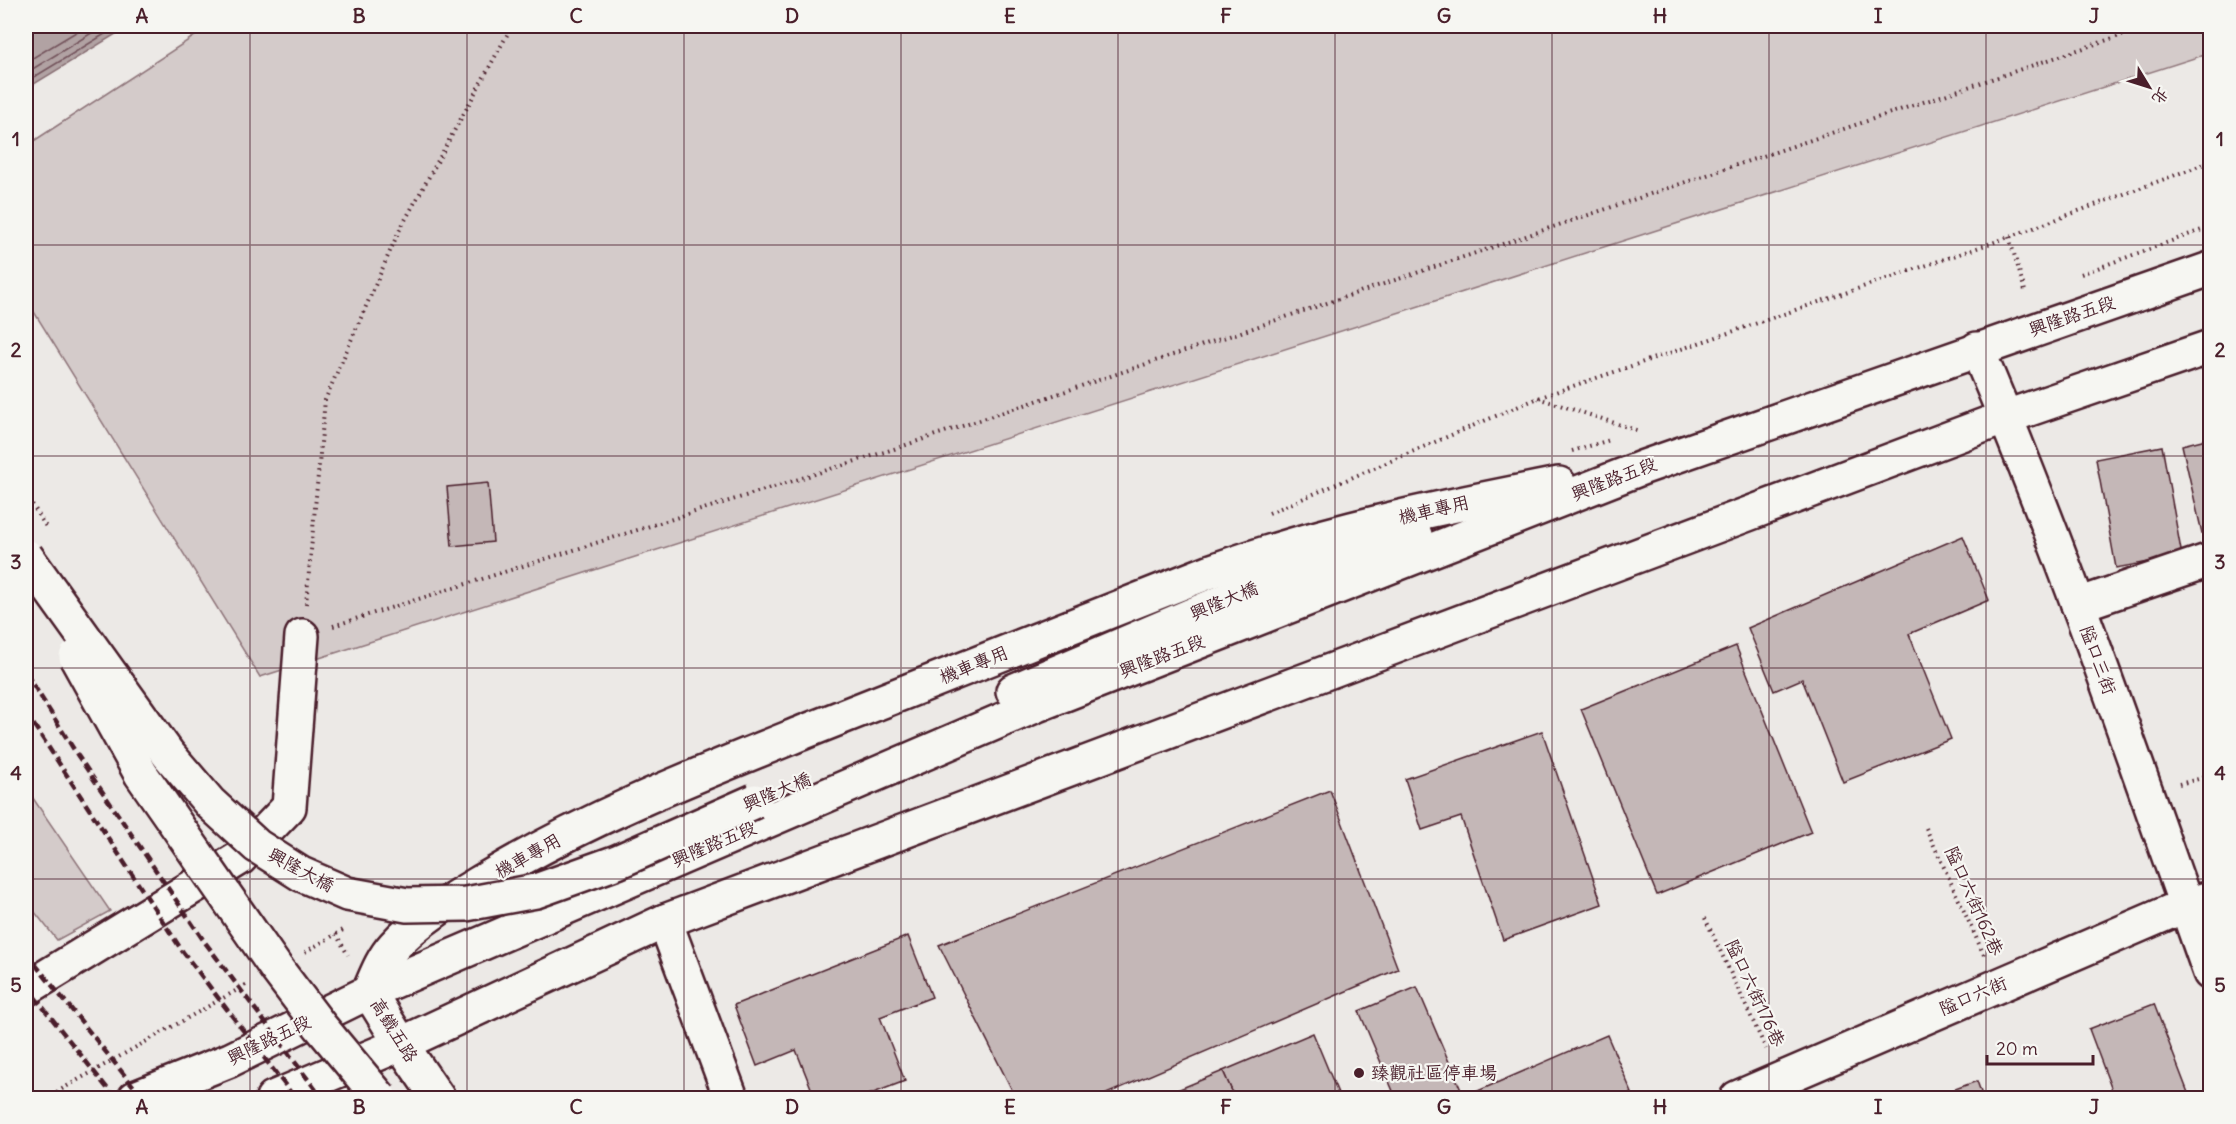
<svg xmlns="http://www.w3.org/2000/svg" width="2236" height="1124" viewBox="0 0 2236 1124" font-family="Delius,'LXGW WenKai TC',sans-serif">
<rect width="100%" height="100%" fill="#ece9e6"/>
<filter id="ink" filterUnits="userSpaceOnUse"><feTurbulence type="fractalNoise" baseFrequency=".0167" numOctaves="2"/><feDisplacementMap in="SourceGraphic" scale="12" xChannelSelector="R" yChannelSelector="G"/><feConvolveMatrix kernelMatrix="1 2 1 2 8 2 1 2 1" color-interpolation-filters="sRGB"/></filter>
<g filter="url(#ink)">
<!-- green -->
<g fill="#d4cbca" stroke="#8f757a" stroke-width="1.5">
<path d="M 210,26 L 2210,26 L 2210,53 L 260,677 L 26,299 L 26,146 Z"/>
<path d="M 26,788 L 110,911 L 57,940 L 26,901 Z"/>
</g>
<!-- water -->
<path fill="#b1a2a3" stroke="#886e73" stroke-width="1.5" d="M 26,26 L 129,26 L 26,89 Z"/>
<g fill="none" stroke-linecap="round" stroke-linejoin="round">
<!-- shore -->
<g stroke="#73535b" stroke-width="1.5">
<path d="M 26,62 L 86,26"/>
<path d="M 26,73 L 103,26"/>
<path d="M 26,82 L 118,26"/>
</g>
</g>
<!-- building -->
<g fill="#c4b7b7" stroke="#4a1f2b" stroke-width="1.5">
<path d="M 2210,438 L 2210,531 L 2202,533 L 2182,445 Z"/>
<path d="M 2162,446 L 2182,556 L 2116,568 L 2096,459 Z"/>
<path d="M 488,483 L 493,542 L 452,546 L 447,487 Z"/>
<path d="M 1963,536 L 1989,600 L 1909,634 L 1951,739 L 1843,782 L 1802,679 L 1774,691 L 1748,628 Z"/>
<path d="M 1736,646 L 1811,832 L 1657,895 L 1581,709 Z"/>
<path d="M 1542,731 L 1602,904 L 1503,940 L 1461,817 L 1422,830 L 1405,779 Z"/>
<path d="M 1330,790 L 1398,969 L 1097,1098 L 1016,1098 L 939,945 Z"/>
<path d="M 908,936 L 932,997 L 880,1017 L 905,1081 L 860,1098 L 815,1098 L 796,1050 L 757,1066 L 734,1005 Z"/>
<path d="M 1417,987 L 1464,1097 L 1607,1035 L 1632,1093 L 1620,1098 L 1396,1098 L 1359,1011 Z"/>
<path d="M 2154,1004 L 2190,1098 L 2115,1098 L 2089,1029 Z"/>
<path d="M 1313,1033 L 1340,1098 L 1235,1098 L 1223,1071 Z"/>
<path d="M 1223,1071 L 1235,1098 L 1158,1098 Z"/>
<path d="M 1977,1081 L 1983,1098 L 1931,1098 Z"/>
</g>
<g fill="none" stroke-linecap="round" stroke-linejoin="round">
<defs>
<g id="minor">
<path d="M 1977,349 C 2064,553 2136,764 2210,973"/>
<path d="M 2078,605 L 2210,560"/>
<path d="M 1013,691 L 1288,574 L 1415,535"/>
<path d="M 665,921 L 731,1098"/>
<path d="M 26,989 L 240,858 L 289,807 L 302,636"/>
<path d="M 135,1098 L 230,1060 L 369,992 L 1037,705 L 1644,467 L 2210,269"/>
<path d="M 273,1098 L 401,1044 L 665,921 L 2006,417 L 2210,347"/>
<path d="M 438,1098 L 401,1044 L 369,992 C 376,976 382,959 394,946 C 420,917 458,896 491,876 C 590,817 697,775 804,732 C 939,679 1074,626 1209,572 C 1323,531 1441,507 1559,484"/>
<path d="M 1737,1098 L 2186,905 L 2210,898"/>
</g>
</defs>
<!-- minor casing -->
<use href="#minor" stroke="#4a1f2b" stroke-width="38"/>
<!-- path -->
<g stroke="#4a1f2b" stroke-width="4" stroke-dasharray="1.5 4.5" stroke-linecap="butt">
<path d="M 2009,237 L 2026,294"/>
<path d="M 2081,274 L 2210,227"/>
<path d="M 1538,398 L 1639,431"/>
<path d="M 1572,451 L 1610,440"/>
<path d="M 1269,513 L 1538,398 L 2009,237 L 2210,162"/>
<path d="M 306,604 L 325,400 L 398,233 L 512,26"/>
<path d="M 333,626 L 894,449 L 2149,26"/>
<path d="M 2179,784 L 2210,776"/>
<path d="M 1926,828 L 1984,955"/>
<path d="M 1705,918 L 1766,1049"/>
<path d="M 336,934 L 348,955"/>
<path d="M 305,952 L 345,929"/>
<path d="M 46,1098 L 246,985"/>
</g>
<!-- minor -->
<use href="#minor" stroke="#f6f6f2" stroke-width="33"/>
<!-- rail -->
<g stroke="#4a1f2b" stroke-width="4.5" stroke-dasharray="9 4.5" stroke-linecap="butt">
<path d="M 26,673 L 78,756 L 204,941 L 322,1098"/>
<path d="M 26,713 L 183,952 L 295,1098"/>
<path d="M 26,953 L 143,1098"/>
<path d="M 26,986 L 115,1098"/>
</g>
<defs>
<g id="minor-bridge">
<path d="M 26,556 L 168,754 L 210,803 L 257,846 L 301,874 L 347,894 L 407,905 L 466,904 L 536,891 L 617,862 L 755,801"/>
<path d="M 76,657 L 141,774 L 276,968 L 320,1026 L 380,1098"/>
</g>
</defs>
<!-- minor-bridge casing -->
<use href="#minor-bridge" stroke="#4a1f2b" stroke-width="38" stroke-linecap="butt"/>
<!-- path-bridge -->
<path stroke="#4a1f2b" stroke-width="4" stroke-dasharray="1.5 4.5" stroke-linecap="butt" d="M 26,494 L 46,527"/>
<!-- minor-bridge -->
<use href="#minor-bridge" stroke="#f6f6f2" stroke-width="33"/>
</g>
</g>
<!-- grid -->
<path fill="none" stroke="#4a1f2b" stroke-width="1.5" stroke-opacity="0.55" d="M 250,26 L 250,1098M 467,26 L 467,1098M 684,26 L 684,1098M 901,26 L 901,1098M 1118,26 L 1118,1098M 1335,26 L 1335,1098M 1552,26 L 1552,1098M 1769,26 L 1769,1098M 1986,26 L 1986,1098M 26,245 L 2210,245M 26,456 L 2210,456M 26,668 L 2210,668M 26,879 L 2210,879"/>
<!-- markers -->
<circle fill="#4a1f2b" stroke="#f6f6f2" stroke-width="2" cx="1359" cy="1073" r="6"/>
<g text-anchor="middle" stroke-width="4.5" stroke-linejoin="round" paint-order="stroke">
<!-- street labels -->
<g font-size="18" fill="#4a1f2b" stroke="#f6f6f2">
<text transform="translate(2072 316) rotate(-19)" y="6">興隆路五段</text>
<text transform="translate(1614 479) rotate(-21)" y="6">興隆路五段</text>
<text transform="translate(1434 510) rotate(-13)" y="6">機車專用</text>
<text transform="translate(1224 601) rotate(-23)" y="6">興隆大橋</text>
<text transform="translate(1162 656) rotate(-21)" y="6">興隆路五段</text>
<text transform="translate(2098 660) rotate(70)" y="6">隘口三街</text>
<text transform="translate(974 665) rotate(-22)" y="6">機車專用</text>
<text transform="translate(777 792) rotate(-23)" y="6">興隆大橋</text>
<text transform="translate(714 844) rotate(-23)" y="6">興隆路五段</text>
<text transform="translate(528 856) rotate(-29)" y="6">機車專用</text>
<text transform="translate(301 870) rotate(28)" y="6">興隆大橋</text>
<text transform="translate(1974 901) rotate(66)" y="6">隘口六街162巷</text>
<text transform="translate(1755 993) rotate(65)" y="6">隘口六街176巷</text>
<text transform="translate(1973 996) rotate(-23)" y="6">隘口六街</text>
<text transform="translate(394 1030) rotate(58)" y="6">高鐵五路</text>
<text transform="translate(269 1040) rotate(-26)" y="6">興隆路五段</text>
</g>
<!-- poi labels -->
<g font-size="18" fill="#4a1f2b" stroke="#f6f6f2" text-anchor="start">
<text x="1371" y="1079">臻觀社區停車場</text>
</g>
</g>
<!-- margin -->
<rect width="2236" height="1124" fill="none" stroke="#f6f6f2" stroke-width="66"/>
<!-- north arrow -->
<g transform="translate(2149 87) rotate(128)" stroke="#f6f6f2" stroke-width="4.5" paint-order="stroke">
<path d="M0-4.5L10 22L0 15L-10 22Z" fill="#4a1f2b"/>
<text y="-9" font-size="16" font-weight="bold" text-anchor="middle" fill="#4a1f2b">北</text>
</g>
<!-- scale -->
<path d="M1987 1055v9h106v-9" fill="none" stroke="#4a1f2b" stroke-width="3"/>
<text x="1996" y="1055" font-size="18" fill="#4a1f2b" stroke="#f6f6f2" stroke-width="4.5" paint-order="stroke">20 m</text>
<rect x="33" y="33" width="2170" height="1058" fill="none" stroke="#4a1f2b" stroke-width="2"/>
<g font-size="20" text-anchor="middle" font-weight="bold" fill="#4a1f2b">
<text x="142" y="23">A</text>
<text x="359" y="23">B</text>
<text x="576" y="23">C</text>
<text x="792" y="23">D</text>
<text x="1010" y="23">E</text>
<text x="1226" y="23">F</text>
<text x="1444" y="23">G</text>
<text x="1660" y="23">H</text>
<text x="1878" y="23">I</text>
<text x="2094" y="23">J</text>
<text x="16" y="146">1</text>
<text x="2220" y="146">1</text>
<text x="16" y="357">2</text>
<text x="2220" y="357">2</text>
<text x="16" y="569">3</text>
<text x="2220" y="569">3</text>
<text x="16" y="780">4</text>
<text x="2220" y="780">4</text>
<text x="16" y="992">5</text>
<text x="2220" y="992">5</text>
<text x="142" y="1114">A</text>
<text x="359" y="1114">B</text>
<text x="576" y="1114">C</text>
<text x="792" y="1114">D</text>
<text x="1010" y="1114">E</text>
<text x="1226" y="1114">F</text>
<text x="1444" y="1114">G</text>
<text x="1660" y="1114">H</text>
<text x="1878" y="1114">I</text>
<text x="2094" y="1114">J</text>
</g>
</svg>
